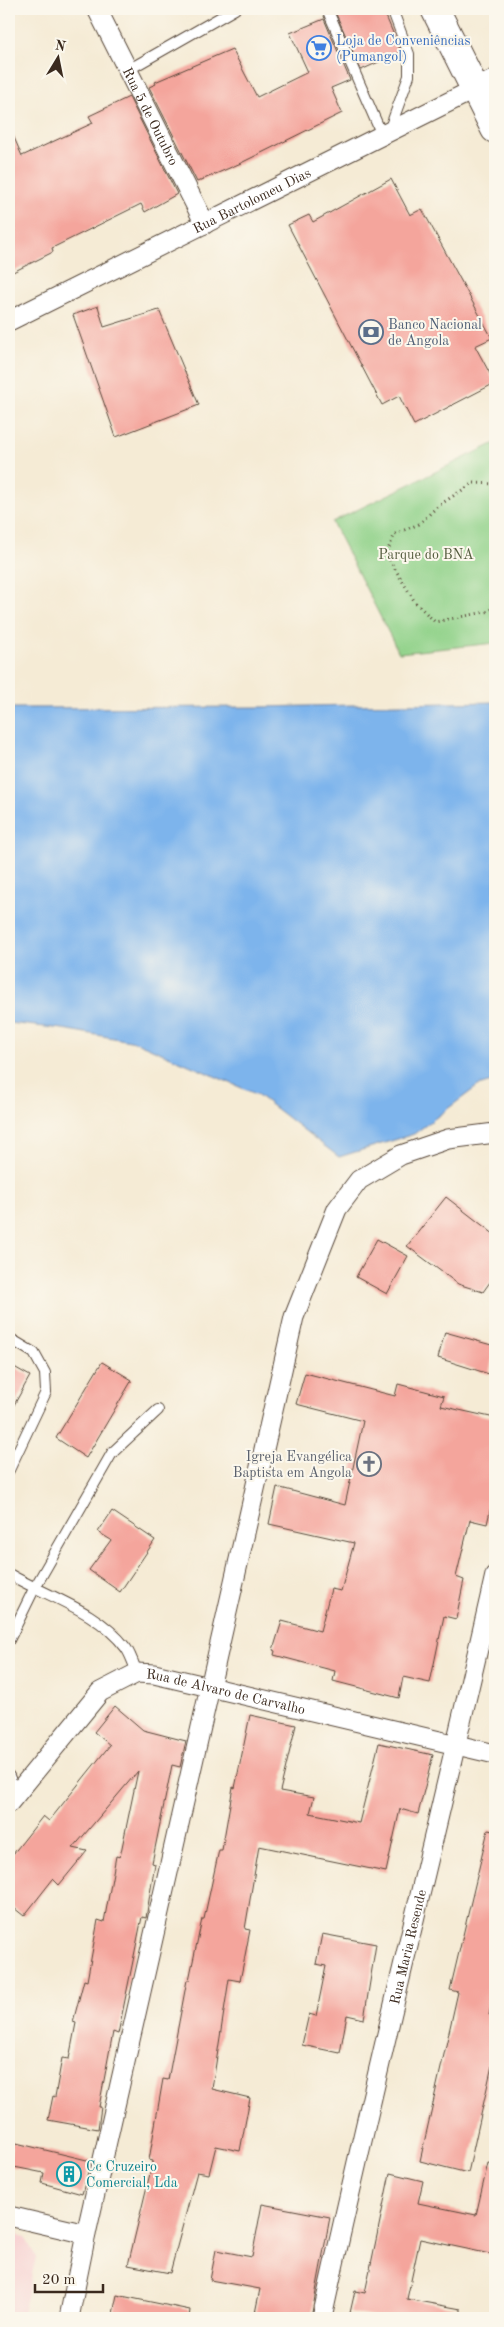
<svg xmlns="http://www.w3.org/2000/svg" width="504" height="2327" viewBox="0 0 504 2327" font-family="'Old Standard TT',serif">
<rect width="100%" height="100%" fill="#fbf7ec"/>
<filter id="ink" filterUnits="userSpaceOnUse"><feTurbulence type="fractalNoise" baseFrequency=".02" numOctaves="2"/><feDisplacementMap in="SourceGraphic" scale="10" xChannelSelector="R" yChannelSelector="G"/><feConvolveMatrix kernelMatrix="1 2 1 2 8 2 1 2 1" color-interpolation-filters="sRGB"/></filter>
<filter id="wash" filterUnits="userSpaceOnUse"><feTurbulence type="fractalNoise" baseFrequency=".0096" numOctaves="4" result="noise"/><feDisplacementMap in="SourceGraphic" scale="20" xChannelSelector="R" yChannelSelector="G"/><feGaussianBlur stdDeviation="1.12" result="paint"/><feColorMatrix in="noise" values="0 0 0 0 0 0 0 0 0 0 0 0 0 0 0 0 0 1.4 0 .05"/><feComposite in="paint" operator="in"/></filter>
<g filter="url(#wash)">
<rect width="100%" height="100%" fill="#f5ebd5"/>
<!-- built -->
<path fill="#f7cfd0" d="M 9,2233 L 25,2237 L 36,2257 L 22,2318 L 9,2318 Z"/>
<!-- green -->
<path fill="#8fd188" stroke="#657e53" d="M 495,443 L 495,643 L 399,653 L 332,522 Z"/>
<!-- water -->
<path fill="#7db4ec" stroke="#5c6f85" d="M 495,702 L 495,1081 L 478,1086 L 414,1134 L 339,1157 L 258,1095 L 136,1042 L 63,1029 L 9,1023 L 9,708 L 259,707 Z"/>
<g id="blocks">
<!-- building -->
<g fill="#f4a59c">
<path d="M 348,9 L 383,9 L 401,52 L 361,70 L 336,14 Z"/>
<path d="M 324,19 L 350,80 L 331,88 L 342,113 L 241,163 L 197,182 L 149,87 L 156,84 L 155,82 L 232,49 L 257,97 L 308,72 L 290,33 Z"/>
<path d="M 129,97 L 177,194 L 145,212 L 141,204 L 52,248 L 53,252 L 9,274 L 9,126 L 22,156 L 93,123 L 89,116 Z"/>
<path d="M 391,179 L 410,215 L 422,209 L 492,338 L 475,346 L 495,383 L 414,425 L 399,396 L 382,405 L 288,225 L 309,215 L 313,222 Z"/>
<path d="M 98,306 L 104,327 L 159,310 L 199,405 L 116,437 L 73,315 Z"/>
<path d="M 446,1197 L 495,1235 L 495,1275 L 483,1292 L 458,1284 L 407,1246 Z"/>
<path d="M 377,1239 L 408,1256 L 387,1294 L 356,1277 Z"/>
<path d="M 445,1332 L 495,1346 L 489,1374 L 438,1358 Z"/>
<path d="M 102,1362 L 132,1380 L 86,1458 L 56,1438 Z"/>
<path d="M 9,1364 L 30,1376 L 9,1414 Z"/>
<path d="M 305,1373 L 395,1396 L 398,1384 L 444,1396 L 441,1406 L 495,1418 L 495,1489 L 487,1524 L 470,1520 L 456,1577 L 464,1580 L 456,1619 L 444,1616 L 430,1683 L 403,1677 L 399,1698 L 333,1681 L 335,1671 L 274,1655 L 275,1651 L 273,1650 L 282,1621 L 320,1631 L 331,1589 L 341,1591 L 354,1543 L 269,1524 L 277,1487 L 345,1505 L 363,1421 L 296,1404 Z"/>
<path d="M 112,1511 L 155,1540 L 120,1592 L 89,1570 L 111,1540 L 98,1532 Z"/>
<path d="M 115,1706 L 143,1730 L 186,1741 L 180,1767 L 172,1765 L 152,1863 L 155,1864 L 146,1918 L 142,1917 L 118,2034 L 113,2032 L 99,2107 L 101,2107 L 98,2129 L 48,2120 L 53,2096 L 55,2097 L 62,2058 L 69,2059 L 76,2023 L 73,2022 L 84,1980 L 87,1981 L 98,1920 L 104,1922 L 116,1856 L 120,1857 L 138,1771 L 73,1848 L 87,1851 L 59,1885 L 53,1879 L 24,1916 L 9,1904 L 9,1859 L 43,1816 L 49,1821 L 110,1745 L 94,1732 Z"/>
<path d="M 250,1715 L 296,1725 L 280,1791 L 314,1797 L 310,1813 L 359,1823 L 379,1743 L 433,1755 L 418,1814 L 400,1809 L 386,1872 L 259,1846 L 245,1929 L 250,1930 L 240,1981 L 229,1979 L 212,2089 L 250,2098 L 240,2151 L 216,2146 L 209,2174 L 197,2172 L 170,2273 L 128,2265 L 153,2161 L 149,2160 L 163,2079 L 168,2080 L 187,1980 L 189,1980 L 202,1919 L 204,1919 L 219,1850 L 222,1850 L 233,1787 L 235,1788 Z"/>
<path d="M 488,1830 L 495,1831 L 495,1988 L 489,2015 L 495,2016 L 495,2052 L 468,2173 L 420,2161 L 458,1992 L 450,1990 Z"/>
<path d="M 322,1934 L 376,1944 L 364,2019 L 347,2015 L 340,2053 L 302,2045 L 309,2014 L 316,2016 L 326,1966 L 316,1964 Z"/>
<path d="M 12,2142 L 91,2161 L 82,2194 L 42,2183 L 44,2173 L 9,2166 Z"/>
<path d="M 488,2163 L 495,2164 L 495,2255 L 420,2239 L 407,2299 L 461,2309 L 461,2318 L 378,2318 L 350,2313 L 355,2291 L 365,2293 L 390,2173 L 423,2181 L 418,2203 L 476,2215 Z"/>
<path d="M 262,2204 L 330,2217 L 311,2318 L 254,2318 L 260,2289 L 210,2280 L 216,2250 L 252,2257 Z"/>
<path d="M 117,2295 L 190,2310 L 189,2318 L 112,2318 Z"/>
</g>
</g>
</g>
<g filter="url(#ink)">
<use href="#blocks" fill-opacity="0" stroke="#574739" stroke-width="1"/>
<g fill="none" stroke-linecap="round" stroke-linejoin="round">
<defs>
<g id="service">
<path d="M 327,9 L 382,135"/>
<path d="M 128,70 L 235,9"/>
<path d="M 389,131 L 409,76 L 409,54 L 392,9"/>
<path d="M 9,1338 L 34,1353 L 45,1373 L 46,1392 L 9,1470"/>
<path d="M 9,1574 C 48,1597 97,1610 126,1648 C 131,1655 134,1665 137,1673"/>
<path d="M 9,1640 L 34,1589 L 112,1453 L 158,1410"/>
<path d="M 9,1776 L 16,1794"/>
</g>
<g id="minor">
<path id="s1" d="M 97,9 L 205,224"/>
<path id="s2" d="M 9,321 L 495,79"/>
<path id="s3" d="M 9,1803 L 100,1692 L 137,1673 L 154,1674 L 495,1754"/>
<path d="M 9,2216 L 86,2234"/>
<path d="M 69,2318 L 86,2234 L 294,1317 L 337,1209 L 359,1180 L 401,1155 L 448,1139 L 495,1133"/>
<path id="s4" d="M 322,2318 C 376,2069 439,1823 495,1575"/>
</g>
<path id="secondary" d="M 435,9 L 495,129"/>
</defs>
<!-- service casing -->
<use href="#service" stroke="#574739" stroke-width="12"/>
<!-- minor casing -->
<use href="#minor" stroke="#574739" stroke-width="21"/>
<!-- secondary casing -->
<use href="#secondary" stroke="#574739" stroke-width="30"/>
<!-- path -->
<path stroke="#574739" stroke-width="3" stroke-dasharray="1 4" stroke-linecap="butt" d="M 495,484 L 473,483 L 438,506 L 419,524 L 395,534 L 386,554 L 415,602 L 435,622 L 490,611 L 495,606"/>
<!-- service -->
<use href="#service" stroke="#fff" stroke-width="10"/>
<!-- minor -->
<use href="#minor" stroke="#fff" stroke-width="19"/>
<!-- secondary -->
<use href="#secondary" stroke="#fff" stroke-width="28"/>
</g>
</g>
<!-- icons -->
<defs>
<symbol id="supermarket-ring" viewBox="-11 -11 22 22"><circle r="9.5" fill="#fbf7ec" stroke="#3f7fe0" stroke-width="1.5"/><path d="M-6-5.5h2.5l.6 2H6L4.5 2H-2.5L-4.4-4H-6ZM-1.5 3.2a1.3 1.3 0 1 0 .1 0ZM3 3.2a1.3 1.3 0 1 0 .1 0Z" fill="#3f7fe0"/></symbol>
<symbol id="bank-ring" viewBox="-11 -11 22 22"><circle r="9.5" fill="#fbf7ec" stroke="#5c6f8a" stroke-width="1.5"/><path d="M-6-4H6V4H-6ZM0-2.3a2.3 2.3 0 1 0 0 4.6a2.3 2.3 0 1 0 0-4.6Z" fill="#5c6f8a"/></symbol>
<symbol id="church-ring" viewBox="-11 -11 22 22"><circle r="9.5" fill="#fbf7ec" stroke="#6b7280" stroke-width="1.5"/><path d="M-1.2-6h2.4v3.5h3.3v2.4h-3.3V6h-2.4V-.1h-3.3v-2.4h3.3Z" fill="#6b7280"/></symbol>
<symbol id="building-ring" viewBox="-11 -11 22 22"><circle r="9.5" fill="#fbf7ec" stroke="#0f9aa8" stroke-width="1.5"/><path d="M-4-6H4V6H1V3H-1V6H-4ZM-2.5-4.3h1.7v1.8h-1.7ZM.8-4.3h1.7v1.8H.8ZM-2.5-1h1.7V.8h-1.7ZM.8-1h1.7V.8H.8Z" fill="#0f9aa8"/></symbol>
</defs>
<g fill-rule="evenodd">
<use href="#supermarket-ring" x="305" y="34" width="28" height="28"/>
<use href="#bank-ring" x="357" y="318" width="28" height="28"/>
<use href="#church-ring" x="355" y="1450" width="28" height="28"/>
<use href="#building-ring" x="55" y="2160" width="28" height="28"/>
</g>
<g text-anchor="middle" stroke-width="4" stroke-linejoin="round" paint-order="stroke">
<!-- shop labels -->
<g font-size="14" fill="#366cbe" stroke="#fbf7ec" text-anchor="start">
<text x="336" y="45">Loja de Conveniências<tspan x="336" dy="16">(Pumangol)</tspan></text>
</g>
<!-- street labels -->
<g font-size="14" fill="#3b2a1e" stroke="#fbf7ec">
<text dy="5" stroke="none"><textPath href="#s1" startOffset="120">Rua 5 de Outubro</textPath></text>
<text dy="5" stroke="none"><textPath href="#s2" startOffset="271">Rua Bartolomeu Dias</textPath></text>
<text dy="5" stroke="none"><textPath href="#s3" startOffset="276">Rua de Alvaro de Carvalho</textPath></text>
<text dy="5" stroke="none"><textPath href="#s4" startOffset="381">Rua Maria Resende</textPath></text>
</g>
<!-- service labels -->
<g font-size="14" fill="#4e5e75" stroke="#fbf7ec" text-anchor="start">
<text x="388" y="329">Banco Nacional<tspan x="388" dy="16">de Angola</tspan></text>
</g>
<!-- park labels -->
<g font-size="14" fill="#545c3e" stroke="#fbf7ec">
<text x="426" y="559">Parque do BNA</text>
</g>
<!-- worship labels -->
<g font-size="14" fill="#5b616d" stroke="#fbf7ec" text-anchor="end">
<text x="352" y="1461">Igreja Evangélica<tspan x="352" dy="16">Baptista em Angola</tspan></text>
</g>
<!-- culture labels -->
<g font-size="14" fill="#0d838f" stroke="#fbf7ec" text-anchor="start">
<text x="86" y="2171">Cc Cruzeiro<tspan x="86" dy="16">Comercial, Lda</tspan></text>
</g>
</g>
<!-- margin -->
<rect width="504" height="2327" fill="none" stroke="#fbf7ec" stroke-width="30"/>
<!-- north arrow -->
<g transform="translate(58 58) rotate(10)" stroke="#fbf7ec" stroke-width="4" paint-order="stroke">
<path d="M0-4L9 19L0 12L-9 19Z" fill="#3b2a1e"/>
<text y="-8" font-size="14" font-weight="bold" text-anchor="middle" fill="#3b2a1e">N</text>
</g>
<!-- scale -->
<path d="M35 2284v8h68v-8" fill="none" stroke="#3b2a1e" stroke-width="2.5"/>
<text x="42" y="2284" font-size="15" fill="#3b2a1e" stroke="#fbf7ec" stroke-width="4" paint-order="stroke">20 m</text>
</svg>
